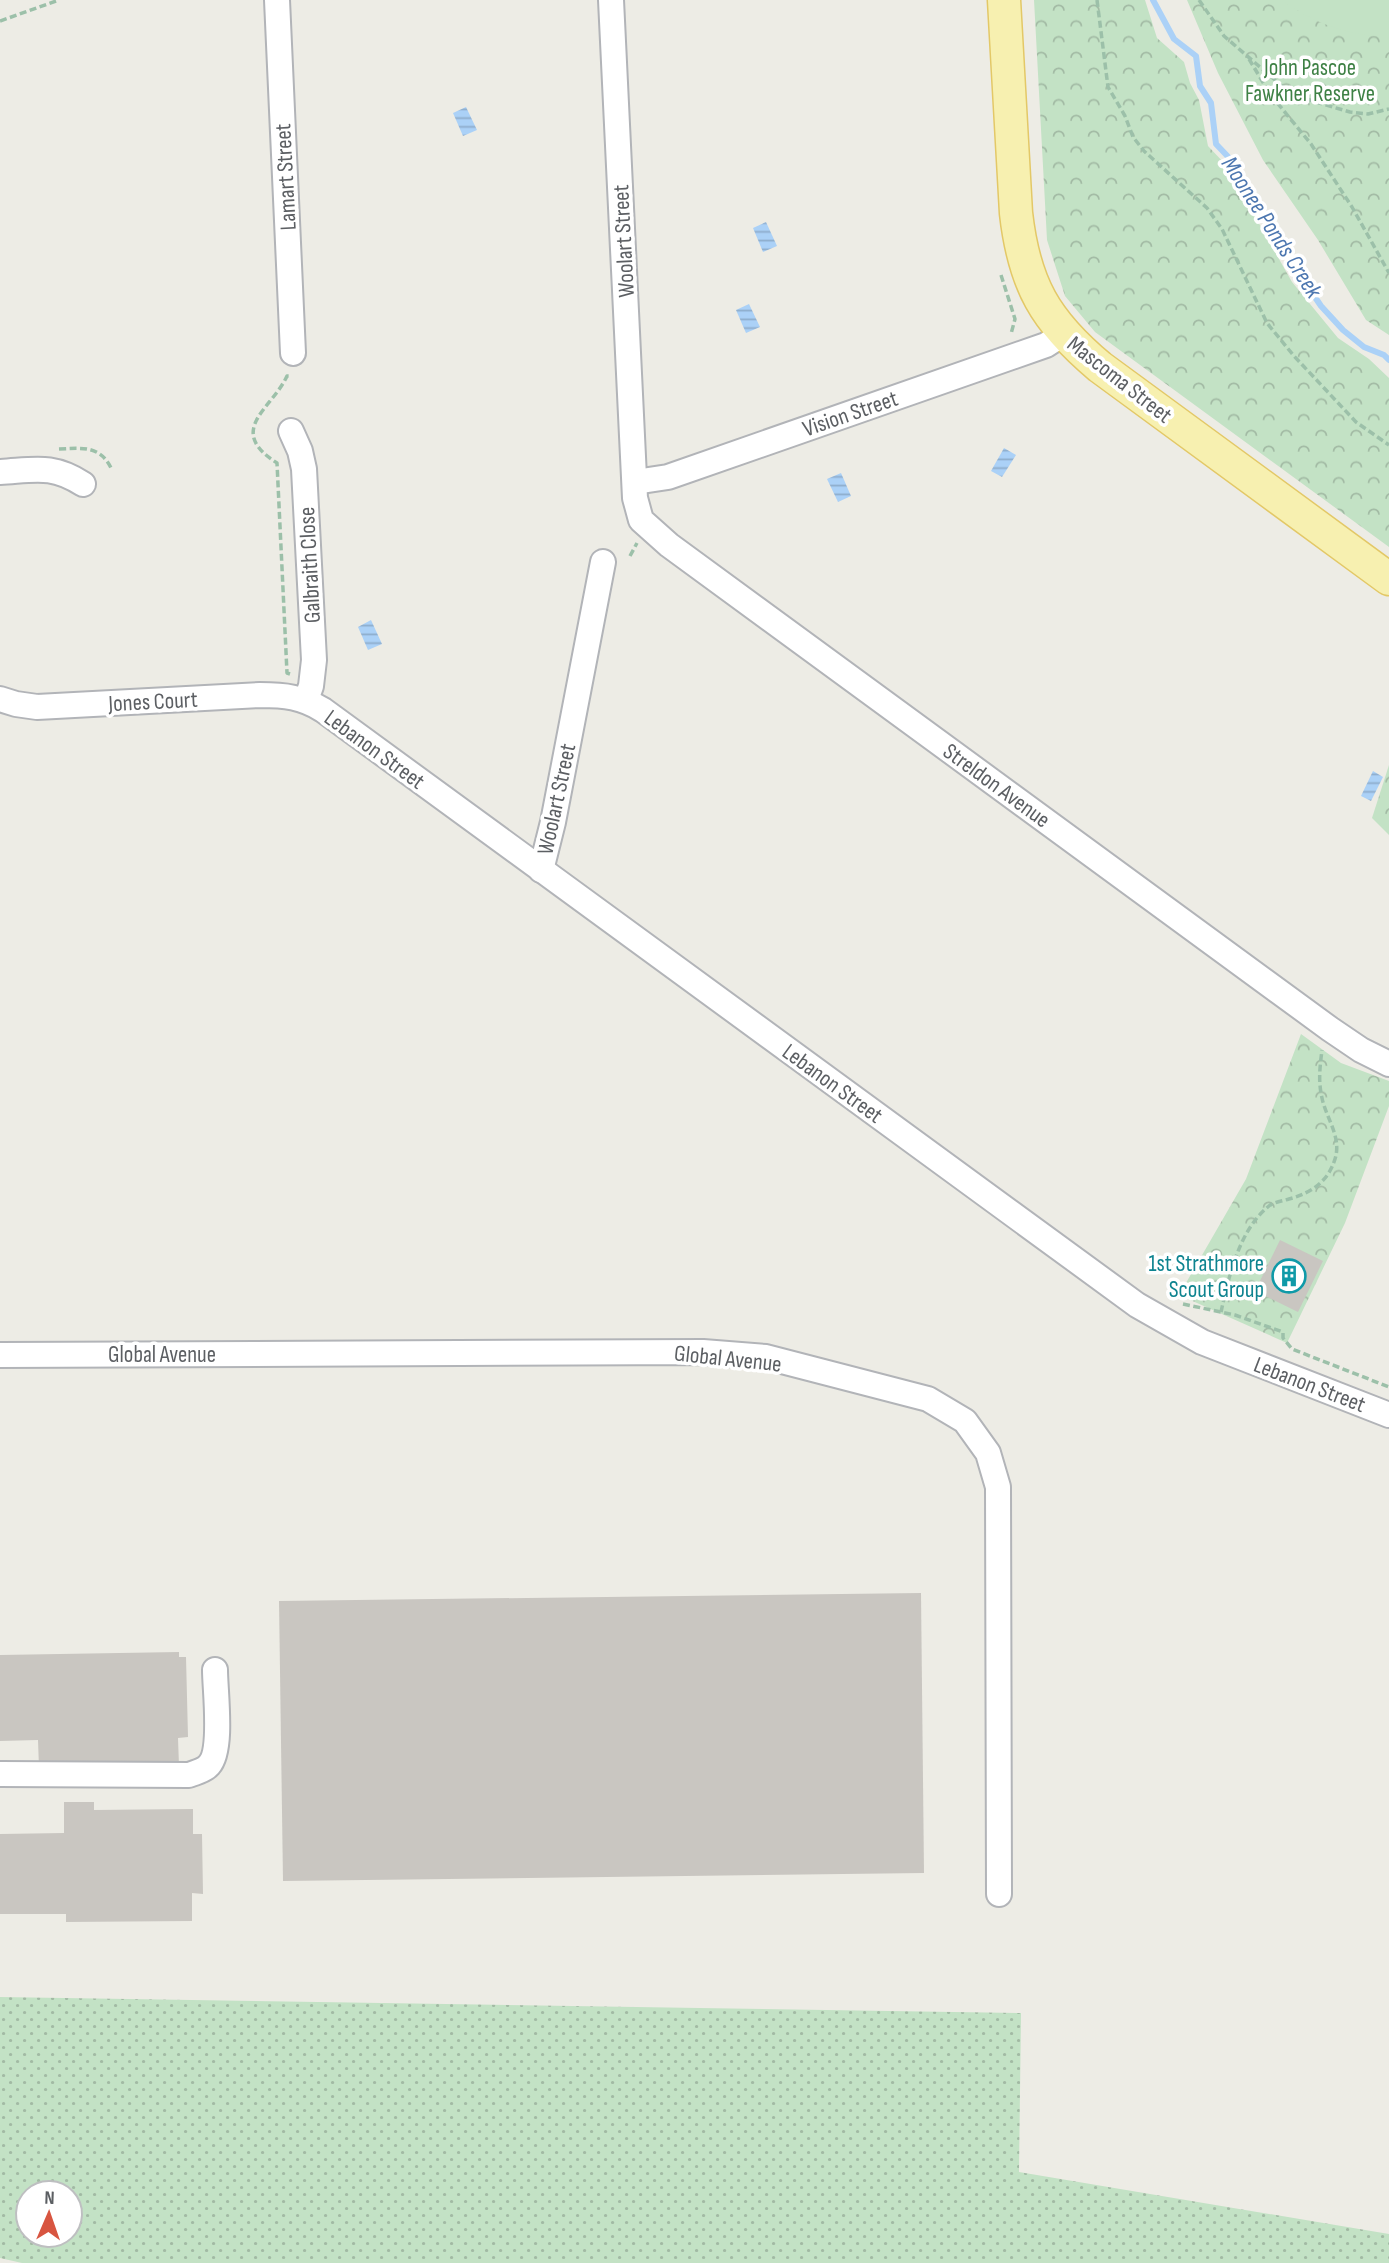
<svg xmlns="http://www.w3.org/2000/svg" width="1389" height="2263" viewBox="0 0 1389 2263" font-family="'Sofia Sans Condensed',sans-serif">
<defs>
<pattern id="grass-dots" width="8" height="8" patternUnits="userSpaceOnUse" patternTransform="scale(1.75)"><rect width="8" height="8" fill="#c3e2c5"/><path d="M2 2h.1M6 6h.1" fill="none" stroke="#a2baa4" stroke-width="1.8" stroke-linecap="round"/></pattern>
<pattern id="park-crowns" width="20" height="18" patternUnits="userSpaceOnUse" patternTransform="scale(1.75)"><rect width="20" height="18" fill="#c3e2c5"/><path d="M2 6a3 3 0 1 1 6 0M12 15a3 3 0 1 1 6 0" fill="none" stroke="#a2baa4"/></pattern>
<pattern id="water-rules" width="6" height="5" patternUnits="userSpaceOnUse" patternTransform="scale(1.75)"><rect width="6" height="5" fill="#abd1f7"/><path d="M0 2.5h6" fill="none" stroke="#8eadcc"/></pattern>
</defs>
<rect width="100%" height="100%" fill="#edece5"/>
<!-- grass -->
<path fill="url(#grass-dots)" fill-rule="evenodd" d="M 0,1997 L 1021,2013 L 1019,2172 L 1389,2234 L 1389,2263 L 22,2263 L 0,2258 ZM 28,2193 L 70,2193 L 70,2235 L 28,2235 Z"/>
<!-- park -->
<g fill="url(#park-crowns)">
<path d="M 1034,0 L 1145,0 L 1157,38 L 1184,62 L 1190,83 L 1199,100 L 1208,146 L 1226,165 L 1292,282 L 1338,338 L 1369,359 L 1389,378 L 1389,547 L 1095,332 L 1065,296 L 1047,240 Z"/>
<path d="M 1187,0 L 1389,0 L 1389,335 L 1366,320 L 1318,240 L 1263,160 L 1218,73 Z"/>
<path d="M 1389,765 L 1389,835 L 1372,818 Z"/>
<path d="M 1301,1034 L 1341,1063 L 1389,1081 L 1389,1106 L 1345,1223 L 1287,1343 L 1179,1295 L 1246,1179 Z"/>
</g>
<!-- pitch -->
<path fill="#c3e2c5" d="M 1282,0 L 1389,0 L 1389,36 C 1350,37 1313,23 1282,0 Z"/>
<!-- water -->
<g fill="url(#water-rules)">
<path d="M 466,107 L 477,130 L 463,136 L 453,113 Z"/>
<path d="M 766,222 L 777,246 L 763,252 L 753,228 Z"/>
<path d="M 749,304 L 760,327 L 746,333 L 736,310 Z"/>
<path d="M 1004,448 L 1016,455 L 1002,477 L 991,471 Z"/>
<path d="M 841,473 L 851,496 L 838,502 L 827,479 Z"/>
<path d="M 371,620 L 382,644 L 368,650 L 358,627 Z"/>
<path d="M 1373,771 L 1383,777 L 1371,801 L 1361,796 Z"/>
</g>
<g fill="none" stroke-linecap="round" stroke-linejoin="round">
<!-- stream -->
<path stroke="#abd1f7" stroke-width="6" d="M 1153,0 L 1174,39 L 1196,56 L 1200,86 L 1211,103 L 1216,144 L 1234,163 L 1275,238 L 1321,306 L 1343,330 L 1364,347 L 1384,355 L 1389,360"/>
</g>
<!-- building -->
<g fill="#c9c6c1">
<path d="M 1280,1240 L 1323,1261 L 1298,1312 L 1255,1291 Z"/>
<path d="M 921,1593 L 924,1873 L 283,1881 L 279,1601 Z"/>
<path d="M 179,1652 L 179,1657 L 186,1657 L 188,1737 L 178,1738 L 179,1766 L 39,1768 L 38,1740 L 0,1741 L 0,1655 Z"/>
<path d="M 64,1802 L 94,1802 L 94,1810 L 193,1809 L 193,1834 L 202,1834 L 203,1894 L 192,1893 L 192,1921 L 66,1922 L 66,1914 L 0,1914 L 0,1834 L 64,1833 Z"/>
</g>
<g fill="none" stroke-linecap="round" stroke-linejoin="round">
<defs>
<g id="minor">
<path d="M 277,0 L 293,353"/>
<path d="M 611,0 L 635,498 L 641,520 L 669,545 L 1330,1029 L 1361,1050 L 1389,1064"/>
<path d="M 291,431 L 300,451 L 304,469 L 314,660 L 311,686 L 306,700"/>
<path d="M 0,472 C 35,470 52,464 83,484"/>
<path d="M 635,482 L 668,477 L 1046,345 L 1063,334"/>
<path d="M 0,699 L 16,704 L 37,707 L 260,695 C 285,695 302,697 323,710 L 1137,1305 L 1202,1342 L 1389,1415"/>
<path d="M 541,870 L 553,822 L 603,562"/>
<path d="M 0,1355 L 703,1352 L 766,1357 L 928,1399 L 965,1421 L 988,1453 L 998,1487 L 999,1894"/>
<path d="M 0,1774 L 189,1775 C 196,1772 204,1771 209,1765 C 223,1750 215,1691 215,1670"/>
</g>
<path id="major" d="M 1004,0 L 1016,213 C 1024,284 1045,321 1100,367 L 1389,579"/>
</defs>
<!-- minor casing -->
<use href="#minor" stroke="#b2b4b8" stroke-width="28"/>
<!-- major casing -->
<use href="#major" stroke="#e3c867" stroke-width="35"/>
<!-- path -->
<g stroke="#9cc0a9" stroke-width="3.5" stroke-dasharray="7 3.5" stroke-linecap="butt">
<path d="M 1097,0 L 1108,87 L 1125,116 L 1133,137 L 1144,151 L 1207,208 L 1222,229 L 1267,323 L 1294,356 L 1356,422 L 1389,445"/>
<path d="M 1199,0 L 1224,36 L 1282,86 L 1312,101 L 1350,112 L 1368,114 L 1389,109"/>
<path d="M 0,21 L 59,0"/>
<path d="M 1249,59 L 1270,94 L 1311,144 L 1352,207 L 1389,273"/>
<path d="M 1001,275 L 1015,319 L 1011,334"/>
<path d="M 59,449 C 81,448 100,445 111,468"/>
<path d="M 630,556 L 637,543"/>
<path d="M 290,674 L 287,673 L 277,463 C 225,430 272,409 287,376 L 292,376"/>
<path d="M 1183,1304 L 1235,1315 L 1283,1332 L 1283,1338 L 1292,1349 L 1389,1387"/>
<path d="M 1221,1312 C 1229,1276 1239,1230 1269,1206 C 1274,1202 1282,1201 1289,1199 C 1311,1193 1328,1182 1335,1159 C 1342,1137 1326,1118 1322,1098 C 1318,1081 1320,1066 1322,1050"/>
</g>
<!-- minor -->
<use href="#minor" stroke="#fff" stroke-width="24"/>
<!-- major -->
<use href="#major" stroke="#f7f0b0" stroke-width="32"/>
</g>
<!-- icons -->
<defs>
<symbol id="building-ring" viewBox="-11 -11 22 22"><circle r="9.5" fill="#fff" stroke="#0f9aa8" stroke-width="1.5"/><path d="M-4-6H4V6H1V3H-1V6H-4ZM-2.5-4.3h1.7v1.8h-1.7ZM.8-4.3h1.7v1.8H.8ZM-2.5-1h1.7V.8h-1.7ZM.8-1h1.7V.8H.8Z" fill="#0f9aa8"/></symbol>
</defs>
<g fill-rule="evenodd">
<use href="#building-ring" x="1270" y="1257" width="38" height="38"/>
</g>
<g text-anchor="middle" stroke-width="7" stroke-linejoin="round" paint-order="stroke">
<!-- park labels -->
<g font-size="23" fill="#3e8145" stroke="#fff">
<text x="1310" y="75">John Pascoe<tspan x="1310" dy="26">Fawkner Reserve</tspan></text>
</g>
<!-- street labels -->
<g font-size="23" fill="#5c5f63" stroke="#fff">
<text transform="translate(285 177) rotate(-93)" y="8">Lamart Street</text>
<text transform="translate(623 241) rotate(-93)" y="8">Woolart Street</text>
<text transform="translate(1120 379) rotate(38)" y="8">Mascoma Street</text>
<text transform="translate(850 413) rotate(-19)" y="8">Vision Street</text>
<text transform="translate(309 565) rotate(-93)" y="8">Galbraith Close</text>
<text transform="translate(153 701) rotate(-3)" y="8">Jones Court</text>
<text transform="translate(375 749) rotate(36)" y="8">Lebanon Street</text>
<text transform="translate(997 785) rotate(36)" y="8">Streldon Avenue</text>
<text transform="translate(556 799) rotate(-78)" y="8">Woolart Street</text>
<text transform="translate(833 1083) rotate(36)" y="8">Lebanon Street</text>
<text x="162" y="1362">Global Avenue</text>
<text transform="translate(728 1358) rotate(6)" y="8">Global Avenue</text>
<text transform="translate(1310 1384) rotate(21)" y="8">Lebanon Street</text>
</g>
<!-- culture labels -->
<g font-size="23" fill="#0d838f" stroke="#fff" text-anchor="end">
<text x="1264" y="1271">1st Strathmore<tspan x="1264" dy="26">Scout Group</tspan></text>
</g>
<!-- water labels -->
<g font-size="24" font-style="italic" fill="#4d77b0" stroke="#fff">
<text transform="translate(1272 227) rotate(57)" y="8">Moonee Ponds Creek</text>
</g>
</g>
<!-- north arrow -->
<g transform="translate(49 2214) rotate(2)"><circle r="33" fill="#ffffff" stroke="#bebfc1" stroke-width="2"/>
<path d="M0-5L12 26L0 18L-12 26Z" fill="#d85540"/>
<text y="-10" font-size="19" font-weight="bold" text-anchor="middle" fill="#5c5f63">N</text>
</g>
</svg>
